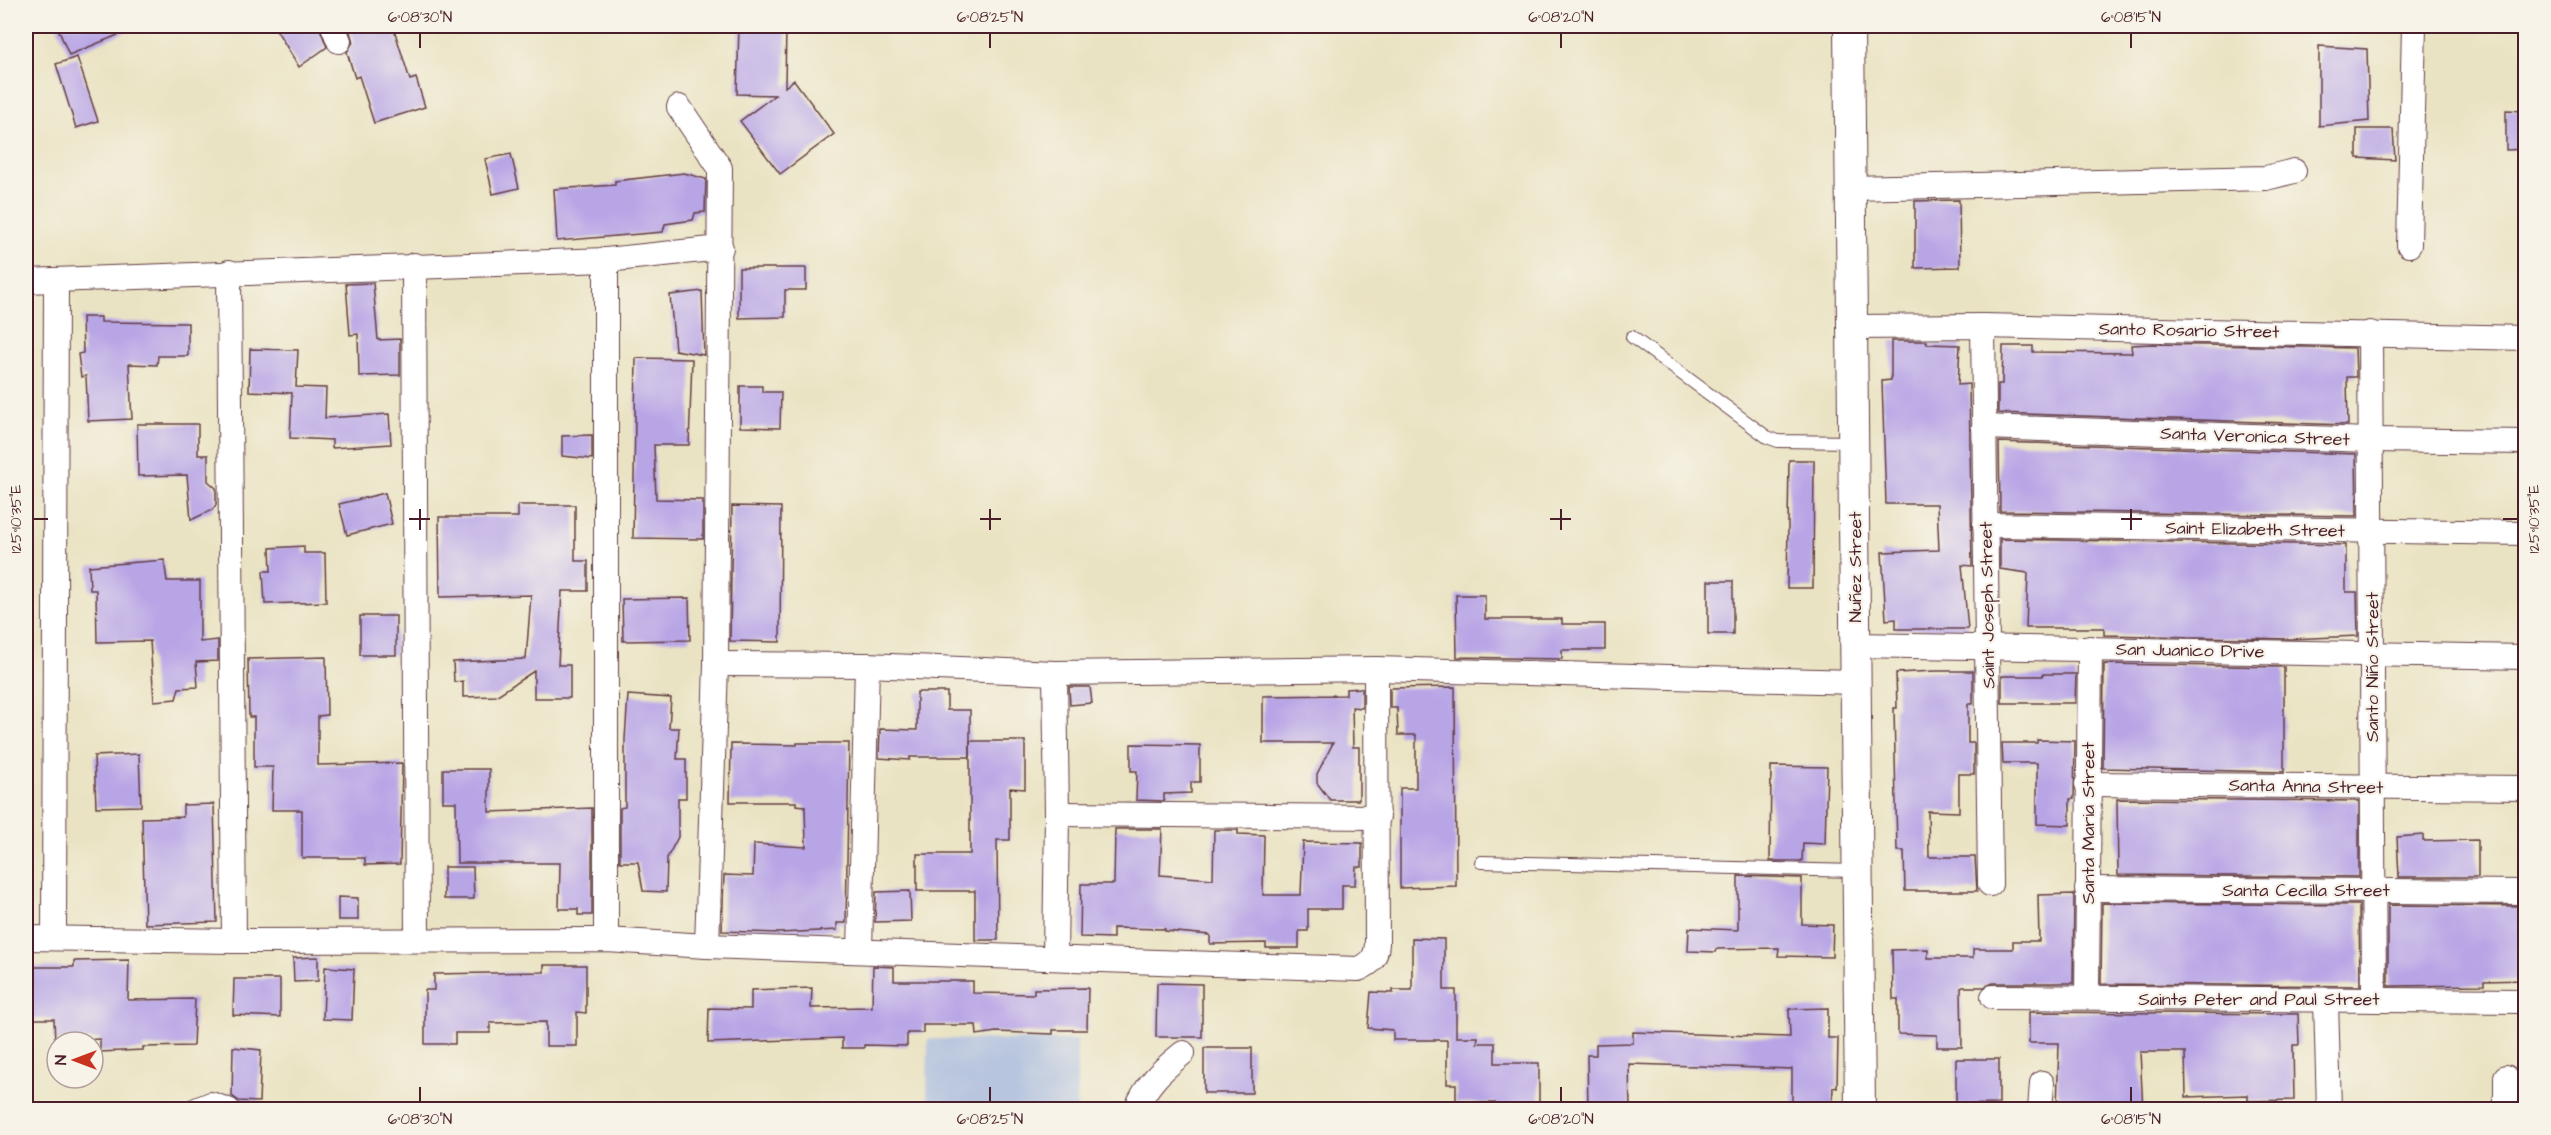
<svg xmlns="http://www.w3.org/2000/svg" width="2551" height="1135" viewBox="0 0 2551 1135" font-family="'Architects Daughter',sans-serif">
<rect width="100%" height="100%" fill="#f7f3e8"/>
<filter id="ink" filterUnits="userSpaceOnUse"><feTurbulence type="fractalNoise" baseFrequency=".0167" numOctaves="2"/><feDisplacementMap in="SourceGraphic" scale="12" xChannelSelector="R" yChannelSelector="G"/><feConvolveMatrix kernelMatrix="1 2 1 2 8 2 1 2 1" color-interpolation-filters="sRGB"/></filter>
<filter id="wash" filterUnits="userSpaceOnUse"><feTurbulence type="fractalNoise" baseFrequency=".008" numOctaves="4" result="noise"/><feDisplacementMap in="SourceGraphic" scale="24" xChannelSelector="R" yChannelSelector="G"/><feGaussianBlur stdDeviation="1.35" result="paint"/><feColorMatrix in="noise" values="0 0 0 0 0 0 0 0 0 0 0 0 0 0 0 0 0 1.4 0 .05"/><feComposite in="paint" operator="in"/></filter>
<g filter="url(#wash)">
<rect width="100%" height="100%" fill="#eae3c3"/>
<!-- industrial -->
<path fill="#b7c5de" d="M 928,1039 L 1077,1040 L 1077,1109 L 927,1109 Z"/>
<g id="blocks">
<!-- building -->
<g fill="#b8a5e6">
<path d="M 57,26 L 140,26 L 69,55 Z"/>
<path d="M 274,26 L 319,26 L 327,47 L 299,67 Z"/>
<path d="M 348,26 L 393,26 L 410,80 L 416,78 L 425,107 L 374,123 L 359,76 L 355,78 L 347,52 L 353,42 Z"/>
<path d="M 739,26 L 786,26 L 785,87 L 794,80 L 834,134 L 780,174 L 740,121 L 775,95 L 737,94 Z"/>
<path d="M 2319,46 L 2367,49 L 2369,121 L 2319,126 Z"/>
<path d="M 77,57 L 98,121 L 76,128 L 56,64 Z"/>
<path d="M 2506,110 L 2526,111 L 2526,149 L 2506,150 Z"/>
<path d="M 2357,129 L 2393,129 L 2395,160 L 2357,158 Z"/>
<path d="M 511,154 L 519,188 L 493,194 L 485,159 Z"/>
<path d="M 684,173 L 706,179 L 705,212 L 695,213 L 693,220 L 665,224 L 663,232 L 557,241 L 554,189 L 615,185 L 615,181 Z"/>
<path d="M 1959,200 L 1960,267 L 1915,268 L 1915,201 Z"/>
<path d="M 739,268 L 806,268 L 806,290 L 785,290 L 785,317 L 739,318 Z"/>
<path d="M 373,283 L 378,340 L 400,339 L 400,375 L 359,376 L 358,334 L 350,335 L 346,284 Z"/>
<path d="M 702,291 L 704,355 L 675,350 L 670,295 Z"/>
<path d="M 82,317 L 101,317 L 101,322 L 188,323 L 188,356 L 158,356 L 157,365 L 129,364 L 132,419 L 88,421 L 86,376 L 81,377 L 78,354 L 83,353 Z"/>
<path d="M 1891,341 L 1927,341 L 1927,344 L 1960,345 L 1958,385 L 1969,384 L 1972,566 L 1962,565 L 1968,629 L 1896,629 L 1896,619 L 1886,620 L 1882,552 L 1939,550 L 1937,504 L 1886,504 L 1882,381 L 1891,380 Z"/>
<path d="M 2153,344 L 2355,348 L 2356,377 L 2347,377 L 2348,425 L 1998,413 L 1998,384 L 2002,384 L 2003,346 L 2033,346 L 2033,352 L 2132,353 L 2131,345 Z"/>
<path d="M 250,349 L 298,350 L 296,387 L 326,388 L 325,418 L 389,414 L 391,444 L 332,448 L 332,440 L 290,438 L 292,393 L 249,391 Z"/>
<path d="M 636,358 L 692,359 L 689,445 L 654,445 L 656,499 L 703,500 L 703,539 L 633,538 Z"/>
<path d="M 740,386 L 762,386 L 762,392 L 781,392 L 780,428 L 740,427 Z"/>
<path d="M 137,424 L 198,424 L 198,455 L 208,455 L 208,481 L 216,488 L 216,505 L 212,510 L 191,520 L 187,475 L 138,476 Z"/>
<path d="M 592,435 L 592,459 L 562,456 L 562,436 Z"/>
<path d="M 1999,442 L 2356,454 L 2357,516 L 2000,511 Z"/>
<path d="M 1789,460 L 1814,460 L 1813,588 L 1787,588 Z"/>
<path d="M 385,493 L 392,524 L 347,535 L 339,504 Z"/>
<path d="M 518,505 L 575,505 L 575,561 L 588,561 L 588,591 L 562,591 L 558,665 L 570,665 L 570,698 L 534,698 L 534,671 L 496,696 L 463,697 L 463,681 L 454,682 L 453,662 L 526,659 L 531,595 L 440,597 L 439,517 L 518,517 Z"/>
<path d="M 732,506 L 781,507 L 780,642 L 730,641 Z"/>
<path d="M 2000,539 L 2346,545 L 2346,592 L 2357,592 L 2358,636 L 2290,639 L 2104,635 L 2104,628 L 2026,628 L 2028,573 L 2000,569 Z"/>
<path d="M 304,546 L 304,553 L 325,553 L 326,602 L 265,604 L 263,571 L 271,571 L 270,548 Z"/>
<path d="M 164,560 L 167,581 L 200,581 L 200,642 L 218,640 L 218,661 L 196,662 L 198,687 L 179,688 L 176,699 L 154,701 L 150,641 L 97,642 L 96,590 L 90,590 L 89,566 Z"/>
<rect x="1708" y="581" width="25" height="53"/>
<path d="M 1456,595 L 1485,595 L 1485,619 L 1562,619 L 1562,624 L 1605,624 L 1605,650 L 1562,650 L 1562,659 L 1457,657 Z"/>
<path d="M 689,598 L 690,640 L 623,641 L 622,599 Z"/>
<rect x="360" y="616" width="36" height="39"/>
<path d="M 326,657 L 327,715 L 318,716 L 318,765 L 402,763 L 400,864 L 365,865 L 365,858 L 302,858 L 302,810 L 272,810 L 273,767 L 254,767 L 254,717 L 249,717 L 248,659 Z"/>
<path d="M 2104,664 L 2284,667 L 2284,772 L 2103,768 Z"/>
<path d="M 1935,671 L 1973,671 L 1973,704 L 1968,704 L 1968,743 L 1974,743 L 1974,774 L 1959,774 L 1959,812 L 1928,811 L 1929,857 L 1975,857 L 1977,891 L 1905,891 L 1904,851 L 1897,851 L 1894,708 L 1897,708 L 1896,673 Z"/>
<path d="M 2043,674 L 2076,674 L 2075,703 L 2002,703 L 2002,676 L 2043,676 Z"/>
<path d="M 1069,687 L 1090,687 L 1092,703 L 1070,705 Z"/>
<path d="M 1455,687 L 1456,886 L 1400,888 L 1400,788 L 1416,788 L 1416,735 L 1398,735 L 1397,708 L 1390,708 L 1390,688 Z"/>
<path d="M 1362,688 L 1362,708 L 1352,707 L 1353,747 L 1359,747 L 1359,800 L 1330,800 L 1317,783 L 1317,774 L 1333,743 L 1263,743 L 1263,696 L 1346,695 L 1346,689 Z"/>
<path d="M 917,692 L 947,692 L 947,710 L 970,710 L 970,757 L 910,757 L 910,760 L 879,758 L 880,729 L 917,730 Z"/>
<path d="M 628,695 L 671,698 L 669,728 L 679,728 L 677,759 L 686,759 L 686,798 L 678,798 L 678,837 L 667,858 L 666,892 L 643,891 L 638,862 L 620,862 L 620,808 L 625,807 L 625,739 Z"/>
<path d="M 2037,740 L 2075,741 L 2074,799 L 2070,799 L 2070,825 L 2037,824 L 2037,763 L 2003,763 L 2002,743 L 2037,743 Z"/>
<path d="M 970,741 L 1025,741 L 1025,789 L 1010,788 L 1010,840 L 997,840 L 998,940 L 975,940 L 975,891 L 917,891 L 917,854 L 970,854 Z"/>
<path d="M 797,743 L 849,743 L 846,923 L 837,923 L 837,930 L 780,933 L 722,931 L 724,875 L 753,876 L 754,844 L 806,847 L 805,806 L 796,805 L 796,802 L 730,802 L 731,744 L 797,745 Z"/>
<path d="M 1131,744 L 1200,745 L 1200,782 L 1191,782 L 1191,793 L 1164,794 L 1164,801 L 1136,800 L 1137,771 L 1131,771 Z"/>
<path d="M 139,754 L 141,806 L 96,807 L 94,756 Z"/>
<path d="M 1771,766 L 1827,767 L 1825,844 L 1803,843 L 1802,861 L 1770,861 Z"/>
<path d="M 443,769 L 489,769 L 489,812 L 592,808 L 592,915 L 578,915 L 578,909 L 559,909 L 560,863 L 457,863 L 456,802 L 443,802 Z"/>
<path d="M 2117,799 L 2359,801 L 2359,877 L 2118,875 Z"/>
<path d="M 214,804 L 217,922 L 145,924 L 142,818 L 183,817 L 183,805 Z"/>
<path d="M 1115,829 L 1162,829 L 1160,875 L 1213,879 L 1214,830 L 1238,830 L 1238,834 L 1264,835 L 1263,895 L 1301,895 L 1303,842 L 1362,843 L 1362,867 L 1356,867 L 1355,885 L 1342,885 L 1342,909 L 1308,909 L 1308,931 L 1299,931 L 1299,948 L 1266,948 L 1266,943 L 1210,944 L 1210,935 L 1165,931 L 1165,929 L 1113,928 L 1113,938 L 1080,937 L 1081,884 L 1114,884 Z"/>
<path d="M 2423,835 L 2423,841 L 2478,840 L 2478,877 L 2399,877 L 2397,837 Z"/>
<path d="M 444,867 L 473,867 L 474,899 L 444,899 Z"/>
<path d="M 1738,876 L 1802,878 L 1802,924 L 1833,925 L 1832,957 L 1778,956 L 1779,948 L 1716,949 L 1716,952 L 1688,951 L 1689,928 L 1738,930 Z"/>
<path d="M 910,891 L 911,921 L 875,922 L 876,892 Z"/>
<path d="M 2074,894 L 2073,983 L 1993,983 L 1984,987 L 1963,987 L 1961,988 L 1962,1047 L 1937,1047 L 1937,1035 L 1898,1034 L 1898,999 L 1893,999 L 1892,950 L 1928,949 L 1928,958 L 1973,958 L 1973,949 L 2013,949 L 2013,941 L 2039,941 L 2038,895 Z"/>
<path d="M 338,897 L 358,898 L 358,920 L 338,920 Z"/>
<path d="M 2102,903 L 2359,905 L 2360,986 L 2101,984 Z"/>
<path d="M 2388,905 L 2526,906 L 2526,980 L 2484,981 L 2484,985 L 2388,986 Z"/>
<path d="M 1412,938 L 1444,939 L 1444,990 L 1456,990 L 1456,1037 L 1478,1037 L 1477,1043 L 1495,1043 L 1495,1063 L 1539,1063 L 1539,1110 L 1495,1110 L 1495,1103 L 1456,1103 L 1456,1084 L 1447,1084 L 1447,1040 L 1393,1040 L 1393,1030 L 1368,1028 L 1371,992 L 1393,993 L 1393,990 L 1412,990 Z"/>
<path d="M 318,957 L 318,981 L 294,982 L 293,958 Z"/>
<path d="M 129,960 L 128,1000 L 195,999 L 193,1046 L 143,1047 L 143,1050 L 100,1052 L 100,1039 L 55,1041 L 54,1019 L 26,1019 L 26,967 L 74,967 L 74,961 Z"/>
<path d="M 544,965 L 586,965 L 586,1013 L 577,1012 L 577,1046 L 546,1046 L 546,1022 L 490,1023 L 490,1033 L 455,1033 L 455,1044 L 425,1044 L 425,990 L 434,990 L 434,974 L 544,972 Z"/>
<path d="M 873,966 L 894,967 L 894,981 L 973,981 L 973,993 L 1034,994 L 1034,989 L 1088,988 L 1087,1030 L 1053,1030 L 1053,1034 L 996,1032 L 977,1035 L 976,1025 L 923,1025 L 923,1033 L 907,1033 L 907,1046 L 864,1045 L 864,1048 L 842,1048 L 842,1038 L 708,1043 L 709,1008 L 751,1009 L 751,990 L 812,988 L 811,1008 L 872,1007 Z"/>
<path d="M 325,967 L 354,969 L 352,1020 L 323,1019 Z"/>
<path d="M 234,979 L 280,979 L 280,1017 L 233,1015 Z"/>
<path d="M 1157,983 L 1202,984 L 1202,1037 L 1156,1037 Z"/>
<path d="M 1828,1008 L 1828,1038 L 1838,1038 L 1837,1088 L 1833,1087 L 1832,1110 L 1792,1110 L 1792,1069 L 1629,1064 L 1630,1110 L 1588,1110 L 1587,1055 L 1596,1055 L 1596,1044 L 1633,1043 L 1633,1032 L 1790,1037 L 1789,1009 Z"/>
<path d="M 2029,1012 L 2298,1014 L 2299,1045 L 2293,1045 L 2294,1100 L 2248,1101 L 2248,1095 L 2186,1097 L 2185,1052 L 2140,1052 L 2143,1110 L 2057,1108 L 2059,1043 L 2029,1043 Z"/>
<path d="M 233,1047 L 261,1050 L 259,1102 L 239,1101 L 232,1096 Z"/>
<rect x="1204" y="1048" width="48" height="45"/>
<path d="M 1956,1059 L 1999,1059 L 1999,1104 L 1956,1105 Z"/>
</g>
</g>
</g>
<g filter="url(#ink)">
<use href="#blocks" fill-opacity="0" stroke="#623c42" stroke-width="1.5"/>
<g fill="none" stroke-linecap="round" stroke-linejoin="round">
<defs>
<g id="service">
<path d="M 1632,337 L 1767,437 L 1778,441 L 1852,442"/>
<path d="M 1481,862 L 1857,871"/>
</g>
<g id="minor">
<path d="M 333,26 L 339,41"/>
<path d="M 679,107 L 720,168 L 716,664 L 707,946"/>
<path d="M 1851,188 L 2266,178 L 2294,171"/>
<path d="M 2409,245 L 2414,26"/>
<path d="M 606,260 L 606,940"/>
<path d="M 414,265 L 417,940"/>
<path d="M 229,272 L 234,941"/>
<path d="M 26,281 L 606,260 L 721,248"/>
<path d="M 1983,326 L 1990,884"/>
<path d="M 1852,327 L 1983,326 L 2526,338"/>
<path d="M 2370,333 L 2374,1000"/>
<path d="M 1984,427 L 2371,440 L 2526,442"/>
<path d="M 1985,525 L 2526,533"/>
<path d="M 1855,645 L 2526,657"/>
<path d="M 716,664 L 867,665 L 1055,673 L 1376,669 L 1856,682"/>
<path d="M 2087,784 L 2526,788"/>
<path d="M 1057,814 L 1378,817"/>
<path d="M 2087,889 L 2526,892"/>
<path d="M 54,937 L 56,280"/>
<path d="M 26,938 L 234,941 L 606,940 L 707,946 L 1358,969 C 1371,964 1376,958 1377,944 L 1376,669"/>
<path d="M 860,950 L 867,665"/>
<path d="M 1055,958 L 1057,814 L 1055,673"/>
<path d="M 1993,997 L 2526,1001"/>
<path d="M 2087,997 L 2090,648"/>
<path d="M 2326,1000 L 2329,1110"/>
<path d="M 2506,1077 L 2506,1110"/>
<path d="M 196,1110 L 211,1104 L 228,1110"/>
<path d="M 1136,1110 C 1146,1084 1162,1070 1183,1053"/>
<path d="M 2040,1110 L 2042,1083"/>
</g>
<path id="tertiary" d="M 1849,26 L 1860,1110"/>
</defs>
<!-- service casing -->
<use href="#service" stroke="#623c42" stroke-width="14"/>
<!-- minor casing -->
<use href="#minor" stroke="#623c42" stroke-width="26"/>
<!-- tertiary casing -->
<use href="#tertiary" stroke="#623c42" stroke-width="32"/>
<!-- service -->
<use href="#service" stroke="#fff" stroke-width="12"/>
<!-- minor -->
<use href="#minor" stroke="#fff" stroke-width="24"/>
<!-- tertiary -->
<use href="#tertiary" stroke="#fff" stroke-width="30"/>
</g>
</g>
<!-- ticks -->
<path fill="none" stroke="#4a1f2b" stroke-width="2" d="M 420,33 L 420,48M 990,33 L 990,48M 1561,33 L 1561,48M 2131,33 L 2131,48M 420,509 L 420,530M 990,509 L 990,530M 1561,509 L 1561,530M 2131,509 L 2131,530M 33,519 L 48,519M 409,519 L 430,519M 980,519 L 1001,519M 1550,519 L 1571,519M 2121,519 L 2142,519M 2503,519 L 2518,519M 420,1087 L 420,1102M 990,1087 L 990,1102M 1561,1087 L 1561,1102M 2131,1087 L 2131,1102"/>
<g text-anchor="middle" stroke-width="4.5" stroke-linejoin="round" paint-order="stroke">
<!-- street labels -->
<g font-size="18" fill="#4a1f2b" stroke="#f7f3e8">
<text transform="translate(2189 330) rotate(1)" y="6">Santo Rosario Street</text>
<text transform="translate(2255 436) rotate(2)" y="6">Santa Veronica Street</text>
<text transform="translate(2255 529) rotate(1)" y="6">Saint Elizabeth Street</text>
<text transform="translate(1855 567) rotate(-90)" y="6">Nuñez Street</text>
<text transform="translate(1987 605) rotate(-91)" y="6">Saint Joseph Street</text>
<text transform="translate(2190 650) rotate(1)" y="6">San Juanico Drive</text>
<text transform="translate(2372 667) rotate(-90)" y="6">Santo Niño Street</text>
<text transform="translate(2306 786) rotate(1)" y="6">Santa Anna Street</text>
<text transform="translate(2088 823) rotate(-90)" y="6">Santa Maria Street</text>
<text x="2306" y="896">Santa Cecilla Street</text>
<text x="2259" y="1005">Saints Peter and Paul Street</text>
</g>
</g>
<!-- margin -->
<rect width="2551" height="1135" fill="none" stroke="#f7f3e8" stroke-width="66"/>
<!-- north arrow -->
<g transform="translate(75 1060) rotate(270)"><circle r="28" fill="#f7f3e8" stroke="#b29e9c" stroke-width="1.5"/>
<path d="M0-4.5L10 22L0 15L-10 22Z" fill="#c8321e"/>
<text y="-9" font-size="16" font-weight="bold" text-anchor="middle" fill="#4a1f2b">N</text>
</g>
<rect x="33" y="33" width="2485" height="1069" fill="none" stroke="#4a1f2b" stroke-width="2"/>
<g font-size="15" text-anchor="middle" fill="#4a1f2b">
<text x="420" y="22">6°08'30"N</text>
<text x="990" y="22">6°08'25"N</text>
<text x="1561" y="22">6°08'20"N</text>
<text x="2131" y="22">6°08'15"N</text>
<text transform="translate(2534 519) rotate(-90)" y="5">125°10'35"E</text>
<text transform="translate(16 519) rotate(-90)" y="5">125°10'35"E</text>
<text x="420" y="1124">6°08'30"N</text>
<text x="990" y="1124">6°08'25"N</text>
<text x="1561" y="1124">6°08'20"N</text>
<text x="2131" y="1124">6°08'15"N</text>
</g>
</svg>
